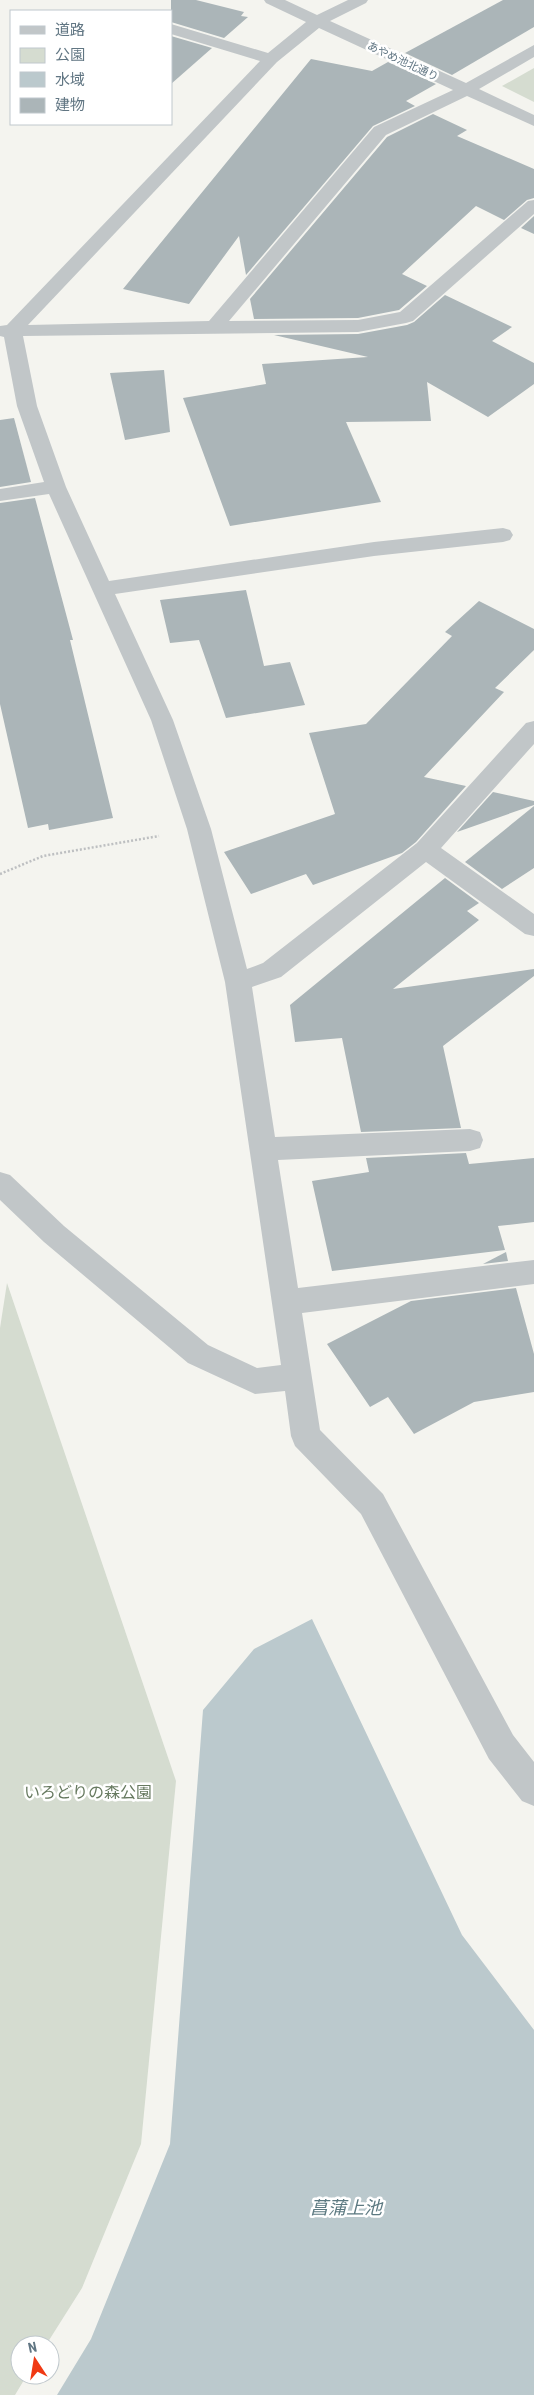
<svg xmlns="http://www.w3.org/2000/svg" width="534" height="2395" viewBox="0 0 534 2395" font-family="'Roboto Condensed','Noto Sans JP',sans-serif">
<rect width="100%" height="100%" fill="#f4f4ef"/>
<!-- green -->
<g fill="#d5dcd0">
<path d="M 534,68 L 534,102 L 502,86 Z"/>
<path d="M 7,1283 L 176,1781 L 141,2144 L 82,2288 L 46,2345 L 20,2345 L 20,2375 L 27,2375 L 15,2395 L 0,2395 L 0,1328 Z"/>
</g>
<!-- water -->
<path fill="#bbc9cd" d="M 312,1619 L 462,1935 L 534,2030 L 534,2395 L 57,2395 L 91,2339 L 170,2144 L 203,1710 L 254,1649 Z"/>
<!-- building -->
<g fill="#abb5b8">
<path d="M 171,0 L 196,0 L 244,12 L 241,16 L 248,17 L 224,38 L 171,22 Z"/>
<path d="M 503,0 L 534,0 L 534,27 L 452,75 L 405,53 Z"/>
<path d="M 171,36 L 212,48 L 171,84 Z"/>
<path d="M 311,59 L 372,71 L 388,62 L 436,84 L 406,101 L 415,106 L 373,126 L 246,275 L 239,236 L 189,304 L 123,289 Z"/>
<path d="M 433,114 L 467,130 L 457,136 L 534,169 L 534,198 L 527,200 L 504,220 L 476,206 L 402,274 L 427,286 L 399,310 L 358,318 L 254,319 L 250,299 L 387,137 Z"/>
<path d="M 534,216 L 534,234 L 521,228 Z"/>
<path d="M 445,295 L 512,327 L 492,341 L 534,363 L 534,384 L 488,417 L 427,382 L 431,421 L 346,422 L 381,502 L 230,526 L 183,398 L 266,384 L 262,364 L 368,357 L 274,335 L 358,334 L 407,325 L 414,322 Z"/>
<path d="M 164,370 L 170,432 L 125,440 L 110,373 Z"/>
<path d="M 14,418 L 31,482 L 0,487 L 0,420 Z"/>
<path d="M 35,498 L 73,640 L 70,640 L 113,818 L 49,830 L 48,824 L 28,828 L 0,704 L 0,503 Z"/>
<path d="M 246,590 L 264,666 L 290,662 L 305,705 L 226,718 L 199,640 L 170,643 L 160,600 Z"/>
<path d="M 479,601 L 534,629 L 534,650 L 495,688 L 504,692 L 424,777 L 466,786 L 416,842 L 402,853 L 313,885 L 306,874 L 251,894 L 224,852 L 335,814 L 309,733 L 366,724 L 452,636 L 445,632 Z"/>
<path d="M 493,792 L 534,801 L 534,805 L 457,832 Z"/>
<path d="M 534,806 L 534,868 L 502,889 L 465,862 Z"/>
<path d="M 445,878 L 479,903 L 467,911 L 479,920 L 393,989 L 534,969 L 534,976 L 443,1046 L 461,1128 L 361,1132 L 342,1038 L 295,1042 L 290,1005 Z"/>
<path d="M 466,1153 L 469,1164 L 534,1158 L 534,1222 L 498,1226 L 505,1250 L 332,1271 L 312,1181 L 369,1172 L 366,1158 Z"/>
<path d="M 506,1252 L 508,1261 L 483,1264 Z"/>
<path d="M 516,1288 L 534,1354 L 534,1392 L 474,1402 L 414,1434 L 388,1397 L 370,1407 L 327,1344 L 411,1301 Z"/>
</g>
<g fill="none" stroke-linecap="round" stroke-linejoin="round">
<!-- path -->
<path stroke="#bdbfc1" stroke-width="2.5" stroke-dasharray="2 2" stroke-linecap="butt" d="M 0,874 L 43,856 L 159,836"/>
<!-- minor -->
<path fill="#c1c6c8" fill-rule="evenodd" d="M 264,0 L 285,0 L 317,15 L 348,0 L 368,0 L 366,3 L 330,21 L 466,83 L 534,45 L 534,57 L 479,89 L 534,115 L 534,126 L 467,96 L 386,135 L 229,321 L 358,320 L 400,312 L 528,201 L 534,200 L 534,214 L 413,321 L 406,323 L 358,332 L 23,336 L 37,406 L 66,487 L 109,581 L 374,542 L 503,528 L 510,530 L 513,535 L 510,540 L 503,542 L 374,556 L 115,594 L 173,720 L 211,829 L 247,969 L 263,963 L 417,843 L 526,723 L 534,721 L 534,744 L 441,848 L 534,914 L 534,936 L 525,934 L 426,862 L 281,977 L 252,987 L 275,1137 L 470,1129 L 480,1132 L 483,1140 L 480,1148 L 470,1151 L 278,1160 L 298,1288 L 534,1260 L 534,1284 L 302,1313 L 320,1430 L 383,1494 L 513,1735 L 534,1762 L 534,1806 L 522,1801 L 489,1759 L 361,1514 L 295,1446 L 291,1436 L 285,1391 L 255,1394 L 188,1363 L 44,1242 L 0,1200 L 0,1172 L 10,1175 L 64,1226 L 208,1345 L 257,1368 L 281,1365 L 225,982 L 187,829 L 151,720 L 49,494 L 0,501 L 0,489 L 44,482 L 17,406 L 4,337 L 0,336 L 0,326 L 7,325 L 260,61 L 171,34 L 171,24 L 268,53 L 306,22 L 266,3 ZM 319,28 L 453,90 L 374,127 L 209,321 L 28,325 L 277,62 Z"/>
</g>
<g text-anchor="middle" stroke-width="5" stroke-linejoin="round" paint-order="stroke">
<!-- far-street labels -->
<g font-size="11" fill="#617683" stroke="#fff">
<text transform="translate(403 61) rotate(25)" y="4">あやめ池北通り</text>
</g>
<!-- near-park labels -->
<g font-size="16" fill="#677a60" stroke="#fff">
<text x="88" y="1798">いろどりの森公園</text>
</g>
<!-- near-water labels -->
<g font-size="18" font-style="italic" fill="#5c7981" stroke="#fff">
<text x="346" y="2214">菖蒲上池</text>
</g>
</g>
<!-- legend -->
<rect x="10" y="10" width="162" height="115" fill="#ffffff" stroke="#c0c8cd"/>
<rect x="20" y="26" width="25" height="8" fill="#c1c6c8" stroke="#c0c8cd"/>
<text x="55" y="35" font-size="15" fill="#617683">道路</text>
<rect x="20" y="48" width="25" height="15" fill="#d5dcd0" stroke="#c0c8cd"/>
<text x="55" y="60" font-size="15" fill="#617683">公園</text>
<rect x="20" y="72" width="25" height="15" fill="#bbc9cd" stroke="#c0c8cd"/>
<text x="55" y="85" font-size="15" fill="#617683">水域</text>
<rect x="20" y="98" width="25" height="15" fill="#abb5b8" stroke="#c0c8cd"/>
<text x="55" y="110" font-size="15" fill="#617683">建物</text>
<!-- north arrow -->
<g transform="translate(35 2360) rotate(348)"><circle r="24" fill="#ffffff" stroke="#c0c8cd"/>
<path d="M0-4L9 19L0 12L-9 19Z" fill="#f03913"/>
<text y="-8" font-size="14" font-weight="bold" text-anchor="middle" fill="#617683">N</text>
</g>
</svg>
